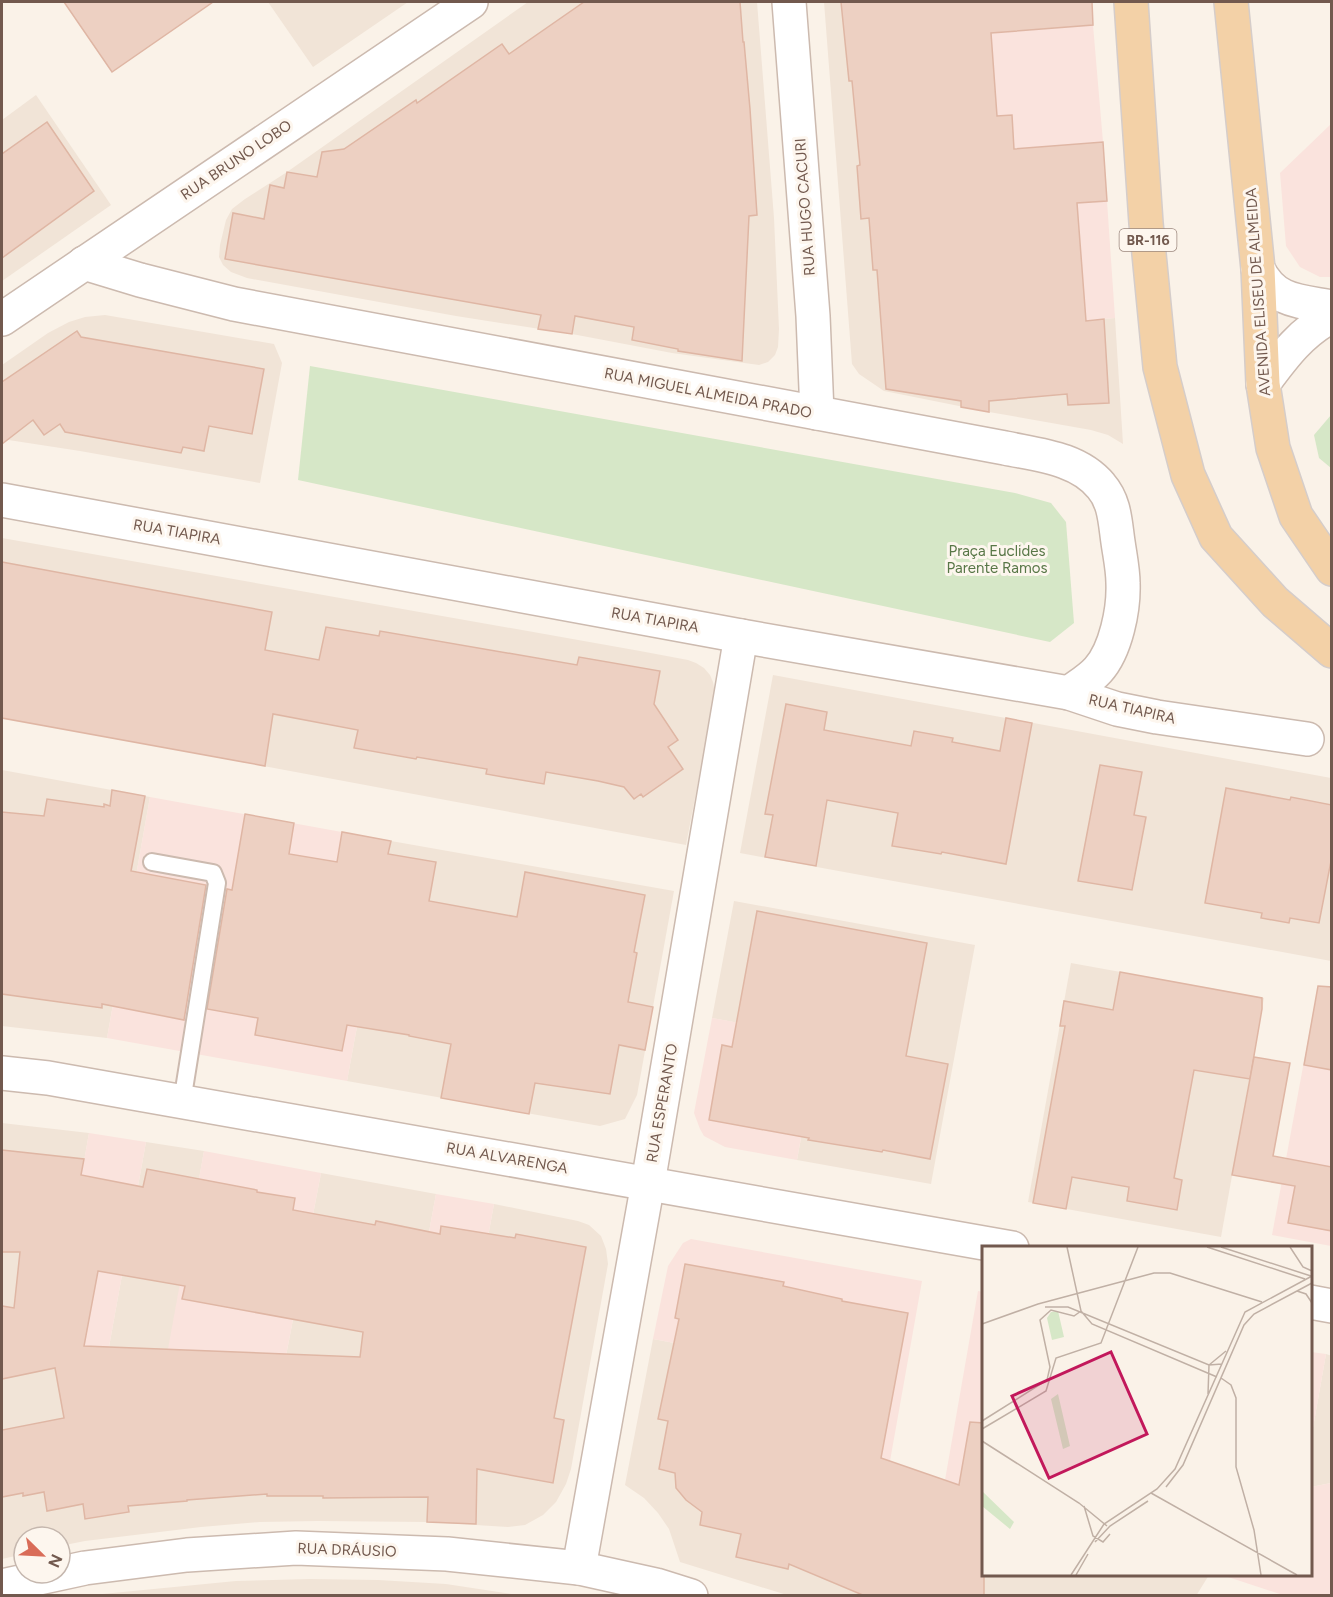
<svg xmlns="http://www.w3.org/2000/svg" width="1333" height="1597" viewBox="0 0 1333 1597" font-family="Figtree,sans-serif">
<rect width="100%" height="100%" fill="#faf2e8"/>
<!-- residential -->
<g fill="#f1e4d7">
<path d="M 268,2 L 408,2 L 313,67 Z"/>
<path d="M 528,2 L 757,2 L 774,218 L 779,329 L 778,347 L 775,355 L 768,362 L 759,365 L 672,353 L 572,334 L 456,316 L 247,278 L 231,272 L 223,265 L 219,257 L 220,245 L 226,220 L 232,209 L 245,199 L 287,172 Z"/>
<path d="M 824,2 L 958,2 L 984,329 L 1115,318 L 1123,444 L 1108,435 L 1091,430 L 989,412 L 884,391 L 859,374 L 852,364 Z"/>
<path d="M 36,95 L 111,205 L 2,281 L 2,120 Z"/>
<path d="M 105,315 L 274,344 L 282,363 L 260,483 L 80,451 L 2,439 L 2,365 L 48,333 L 69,322 L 85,317 Z"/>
<path d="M 2,538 L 640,651 L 688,660 L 696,663 L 704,668 L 710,675 L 713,682 L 715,693 L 686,845 L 2,717 Z"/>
<path d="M 773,675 L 1331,778 L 1331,961 L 740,853 Z"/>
<path d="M 2,770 L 150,797 L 107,1038 L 2,1026 Z"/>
<path d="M 391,841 L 674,891 L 637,1095 L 625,1119 L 600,1126 L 347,1081 Z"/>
<path d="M 734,901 L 975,945 L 931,1184 L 797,1160 L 819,1038 L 712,1018 Z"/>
<path d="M 1071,963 L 1264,998 L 1221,1237 L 1028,1202 Z"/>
<path d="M 2,1123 L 89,1133 L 69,1247 L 109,1347 L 146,1142 L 204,1151 L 169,1349 L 286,1356 L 321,1173 L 436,1194 L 409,1340 L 465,1363 L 494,1204 L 578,1221 L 589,1225 L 601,1236 L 606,1249 L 608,1264 L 571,1469 L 566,1484 L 556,1502 L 543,1515 L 525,1525 L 508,1527 L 427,1522 L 318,1521 L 260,1522 L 201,1527 L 85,1541 L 60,1546 L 60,1537 L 24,1537 L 24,1554 L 2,1559 Z"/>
<path d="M 653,1339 L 781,1363 L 984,1574 L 1209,1575 L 1196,1596 L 787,1595 L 680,1562 L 669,1529 L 658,1513 L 644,1498 L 625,1485 Z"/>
<path d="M 1326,1354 L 1332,1356 L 1331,1483 L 1311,1487 L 1311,1439 Z"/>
<path d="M 310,1579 L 378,1580 L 446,1584 L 518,1595 L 92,1595 L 236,1581 Z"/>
</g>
<!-- commercial -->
<g fill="#fae3dd">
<path d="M 1093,25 L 1103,142 L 969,152 L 961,36 Z"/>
<path d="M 1331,124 L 1331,277 L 1320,277 L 1300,267 L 1286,246 L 1280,173 Z"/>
<path d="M 1107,201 L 1115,318 L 983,329 L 1018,208 Z"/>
<path d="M 150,797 L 391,841 L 347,1081 L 107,1038 Z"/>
<path d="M 1314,1007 L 1331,1010 L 1331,1246 L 1272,1235 Z"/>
<path d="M 712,1018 L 819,1037 L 797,1160 L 725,1147 L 704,1136 L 700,1129 L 694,1113 Z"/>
<path d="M 89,1133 L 146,1142 L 109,1347 L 51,1344 Z"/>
<path d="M 204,1151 L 321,1173 L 286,1356 L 168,1349 Z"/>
<path d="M 436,1194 L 494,1204 L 465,1363 L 405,1362 Z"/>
<path d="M 691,1239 L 922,1281 L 890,1461 L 878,1458 L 781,1363 L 653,1339 L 668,1266 L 683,1243 Z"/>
<path d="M 978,1291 L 983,1292 L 983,1493 L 945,1480 Z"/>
<path d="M 1311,1352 L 1326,1354 L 1311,1439 L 1310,1352 Z"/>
<path d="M 1331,1483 L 1331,1595 L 1283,1595 L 1222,1575 L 1310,1574 L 1311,1487 Z"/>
</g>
<!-- green -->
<g fill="#d6e7c7">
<path d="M 310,366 L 1015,493 L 1051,503 L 1066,522 L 1074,623 L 1050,642 L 298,480 Z"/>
<path d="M 1331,415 L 1331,468 L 1319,458 L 1314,435 Z"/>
</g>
<!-- building -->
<g fill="#edd0c2" stroke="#dfb6a4" stroke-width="1.5" fill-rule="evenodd">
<path d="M 64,2 L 213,2 L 112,72 Z"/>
<path d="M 584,2 L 740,2 L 743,42 L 744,42 L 750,109 L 757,215 L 749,216 L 742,361 L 678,351 L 678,349 L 632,340 L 634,327 L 575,316 L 572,334 L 538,329 L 541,315 L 225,259 L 233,213 L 264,219 L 270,185 L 284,188 L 287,172 L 317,177 L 322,152 L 344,149 L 416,100 L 417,103 L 502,44 L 509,54 Z"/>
<path d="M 841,2 L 1092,2 L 1093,25 L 991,33 L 997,116 L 1012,115 L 1014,149 L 1103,142 L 1107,201 L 1077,203 L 1086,321 L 1104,319 L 1109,403 L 1068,405 L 1067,394 L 989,401 L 989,412 L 961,407 L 961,401 L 886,389 L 877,270 L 873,270 L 869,218 L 861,219 L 857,166 L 860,165 L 852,81 L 849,81 Z"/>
<path d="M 47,122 L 94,191 L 2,258 L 2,154 Z"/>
<path d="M 77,331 L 81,337 L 264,369 L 252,434 L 209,426 L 204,451 L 183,447 L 181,453 L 65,432 L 60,424 L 44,435 L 33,420 L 2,444 L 2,382 Z"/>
<path d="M 2,562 L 272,612 L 265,650 L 319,660 L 326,627 L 379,636 L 380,631 L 577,665 L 579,657 L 660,671 L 654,704 L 678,740 L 668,747 L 683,769 L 643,797 L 641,794 L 634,799 L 624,787 L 598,781 L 546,772 L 544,784 L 486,774 L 487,769 L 417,757 L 416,759 L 354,748 L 358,730 L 273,714 L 265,766 L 2,718 Z"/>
<path d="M 786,704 L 827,712 L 824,730 L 911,746 L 914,731 L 953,738 L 952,742 L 1000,751 L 1006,718 L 1032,723 L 1006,864 L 942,852 L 941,854 L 892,846 L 898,813 L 827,800 L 816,866 L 765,857 L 773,815 L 765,814 Z"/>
<path d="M 1100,765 L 1142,772 L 1134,815 L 1146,817 L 1132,890 L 1078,881 Z"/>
<path d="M 1226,788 L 1290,800 L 1291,797 L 1332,805 L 1332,856 L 1319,923 L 1290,918 L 1289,923 L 1261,918 L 1262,913 L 1205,903 Z"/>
<path d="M 112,790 L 145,796 L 131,871 L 206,885 L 184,1020 L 102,1004 L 102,1008 L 2,994 L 2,812 L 44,816 L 47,799 L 104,807 L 104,804 L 110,806 Z"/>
<path d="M 245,814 L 294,823 L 289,854 L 337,862 L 342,832 L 391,841 L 388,854 L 436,862 L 429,901 L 517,917 L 525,872 L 645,895 L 634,952 L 637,953 L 628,1002 L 653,1007 L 645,1050 L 619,1045 L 610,1094 L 535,1083 L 529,1114 L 441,1098 L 451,1044 L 409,1036 L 409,1035 L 347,1025 L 342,1051 L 255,1035 L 258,1018 L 207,1009 L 227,889 L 232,890 Z"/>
<path d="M 757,911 L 927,943 L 906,1056 L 948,1064 L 930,1159 L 883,1150 L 882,1152 L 808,1140 L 809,1138 L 709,1120 L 722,1045 L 732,1047 Z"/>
<path d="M 1120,972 L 1262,998 L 1262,1009 L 1250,1079 L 1194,1070 L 1174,1178 L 1182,1180 L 1177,1210 L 1127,1201 L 1129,1187 L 1072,1177 L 1066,1209 L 1033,1203 L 1065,1026 L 1060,1026 L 1064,1001 L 1113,1010 Z"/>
<path d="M 1318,986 L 1332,987 L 1332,1070 L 1304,1065 Z"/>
<path d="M 1254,1057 L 1290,1063 L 1273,1156 L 1332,1167 L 1332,1231 L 1288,1223 L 1295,1186 L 1232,1175 Z"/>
<path d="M 2,1150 L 84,1159 L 81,1175 L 143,1187 L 147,1169 L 257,1190 L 257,1192 L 295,1198 L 293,1210 L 375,1225 L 376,1221 L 440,1234 L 441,1226 L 515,1238 L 516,1234 L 586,1247 L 554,1418 L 564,1420 L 553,1483 L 477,1469 L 476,1524 L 427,1522 L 428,1497 L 323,1498 L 323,1496 L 267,1496 L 267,1494 L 187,1500 L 187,1501 L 128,1506 L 129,1512 L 85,1519 L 83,1504 L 47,1511 L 44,1492 L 23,1496 L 23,1493 L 2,1497 L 2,1430 L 64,1418 L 55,1368 L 2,1379 L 2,1306 L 14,1308 L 20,1252 L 2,1252 ZM 98,1271 L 185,1286 L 182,1299 L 363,1332 L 360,1357 L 84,1346 Z"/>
<path d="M 685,1264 L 784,1282 L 783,1286 L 842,1299 L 842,1301 L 908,1313 L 881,1458 L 959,1485 L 970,1422 L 984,1423 L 984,1596 L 865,1596 L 789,1564 L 788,1569 L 736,1557 L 741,1534 L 700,1525 L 702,1512 L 686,1500 L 676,1488 L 675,1473 L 659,1469 L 668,1421 L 658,1419 L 679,1319 L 675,1318 Z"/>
</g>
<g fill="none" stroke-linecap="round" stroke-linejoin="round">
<defs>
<path id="service" d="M 152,862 L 213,873 L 217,883 L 182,1102"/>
<g id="minor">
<path d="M 789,2 L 813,316 L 817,413"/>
<path d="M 84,263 L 140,280 L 234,304 L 1005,448 C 1038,455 1078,458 1101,486 C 1115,502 1115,522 1118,542 C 1120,556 1123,570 1123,583 C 1124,609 1116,650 1098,670 C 1090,679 1078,686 1069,693"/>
<path d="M 1258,269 C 1274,302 1299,301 1332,307"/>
<path d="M 2,319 L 471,2"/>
<path d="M 1263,384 C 1283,357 1301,332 1332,316"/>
<path d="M 2,500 L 741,636 L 1069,693 L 1117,709 L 1157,717 L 1307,739"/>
<path d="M 579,1568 L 648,1183 L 741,636"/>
<path d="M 2,1586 L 85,1568 L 187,1555 L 296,1548 L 447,1554 L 579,1568 L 656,1585 L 691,1596"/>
</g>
<g id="tertiary">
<path d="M 2,1073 L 48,1078 L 1012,1248"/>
<path d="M 1310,1302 L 1332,1306"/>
</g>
<g id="primary">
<path d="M 1131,2 L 1146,223 L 1160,367 L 1188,475 L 1216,537 L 1275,602 L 1332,651"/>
<path d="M 1231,2 L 1258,269 L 1263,384 L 1273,448 L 1296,516 L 1332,569"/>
</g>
</defs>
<!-- service casing -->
<use href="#service" stroke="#ccbaaf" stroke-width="20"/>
<!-- minor casing -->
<use href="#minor" stroke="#ccbaaf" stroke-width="36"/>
<!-- tertiary casing -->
<use href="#tertiary" stroke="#ccbaaf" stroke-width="36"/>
<!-- primary casing -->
<use href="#primary" stroke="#d5cdca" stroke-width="36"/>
<!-- service -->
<use href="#service" stroke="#fff" stroke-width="16"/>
<!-- minor -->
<use href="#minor" stroke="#fff" stroke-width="33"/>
<!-- tertiary -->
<use href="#tertiary" stroke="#fff" stroke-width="33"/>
<!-- primary -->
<use href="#primary" stroke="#f3d1a7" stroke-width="33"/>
</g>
<g text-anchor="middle" stroke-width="6" stroke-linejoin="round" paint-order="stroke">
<!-- shield labels -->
<rect fill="#fdf6ee" stroke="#9c887e" stroke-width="1.5" x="1119.5" y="229" width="57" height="22" rx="4.5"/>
<g font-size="14" font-weight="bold" fill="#72594e">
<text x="1148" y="245">BR-116</text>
</g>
<!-- street labels -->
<g font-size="15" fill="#72594e" stroke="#fdf6ee">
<text transform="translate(236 160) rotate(-34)" y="5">RUA BRUNO LOBO</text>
<text transform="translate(805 207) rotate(-94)" y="5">RUA HUGO CACURI</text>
<text transform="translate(1258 292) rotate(-94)" y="5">AVENIDA ELISEU DE ALMEIDA</text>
<text transform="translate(708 393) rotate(11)" y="5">RUA MIGUEL ALMEIDA PRADO</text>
<text transform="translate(177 532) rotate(10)" y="5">RUA TIAPIRA</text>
<text transform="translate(655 620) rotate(10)" y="5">RUA TIAPIRA</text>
<text transform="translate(1132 709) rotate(13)" y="5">RUA TIAPIRA</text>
<text transform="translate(662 1103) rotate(-80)" y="5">RUA ESPERANTO</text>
<text transform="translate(507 1158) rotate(10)" y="5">RUA ALVARENGA</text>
<text transform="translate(347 1550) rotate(2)" y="5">RUA DRÁUSIO</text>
</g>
<!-- park labels -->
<g font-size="15" fill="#587747" stroke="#fdf6ee">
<text x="997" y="556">Praça Euclides<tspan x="997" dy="17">Parente Ramos</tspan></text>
</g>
</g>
<!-- overview -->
<g transform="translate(982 1246)">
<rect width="330" height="330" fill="#faf2e8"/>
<path d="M 76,65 L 82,91 L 70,94 L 65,72 L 69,66 ZM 76,148 L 88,200 L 81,203 L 69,153 ZM 0,245 L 32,276 L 28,283 L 0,260 Z" fill="#d6e7c7"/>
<path fill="none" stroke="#c0b0a5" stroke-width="1.5" d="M 225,1 L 323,33M 239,1 L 329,30M 308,1 L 321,21 L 330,25M 315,45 L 324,48 L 330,57M 63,61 L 86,61 L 227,119 L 240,118M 99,65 L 110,78 L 235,131M 0,78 L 56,58 L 172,27 L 188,27 L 280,56M 239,132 L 249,139 L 254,152 L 254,221 L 272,284 L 279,329M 226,148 L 227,119 L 244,105M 0,175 L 65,134 L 68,121 L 58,74 L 69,64 L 92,70 L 99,65 L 85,1M 0,183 L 64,145 L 74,112 L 119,97 L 156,1M 0,195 L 97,257 L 125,280M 184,241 L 201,219 L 262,79 L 272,68 L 330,37M 169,247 L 315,329M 102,260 L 111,290 L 121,296 L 128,288M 113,296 L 128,280 L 166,255M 89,329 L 122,278 L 175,243 L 193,223 L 263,66 L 330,30M 94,329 L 106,308"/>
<path fill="#c2185b" fill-opacity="0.15" stroke="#c2185b" stroke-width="3" d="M 129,106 L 165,188 L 67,232 L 30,150 Z"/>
<rect width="330" height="330" fill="none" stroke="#72594e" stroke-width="3"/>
</g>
<!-- border -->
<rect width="1333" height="1597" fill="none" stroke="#72594e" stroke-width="6"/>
<!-- north arrow -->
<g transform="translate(42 1555) rotate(114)"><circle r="28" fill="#fdf6ee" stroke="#c5b7ae" stroke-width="1.5"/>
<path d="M0-4.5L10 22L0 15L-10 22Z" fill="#d96c58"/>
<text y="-9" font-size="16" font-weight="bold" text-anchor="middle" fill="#72594e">N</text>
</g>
</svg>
